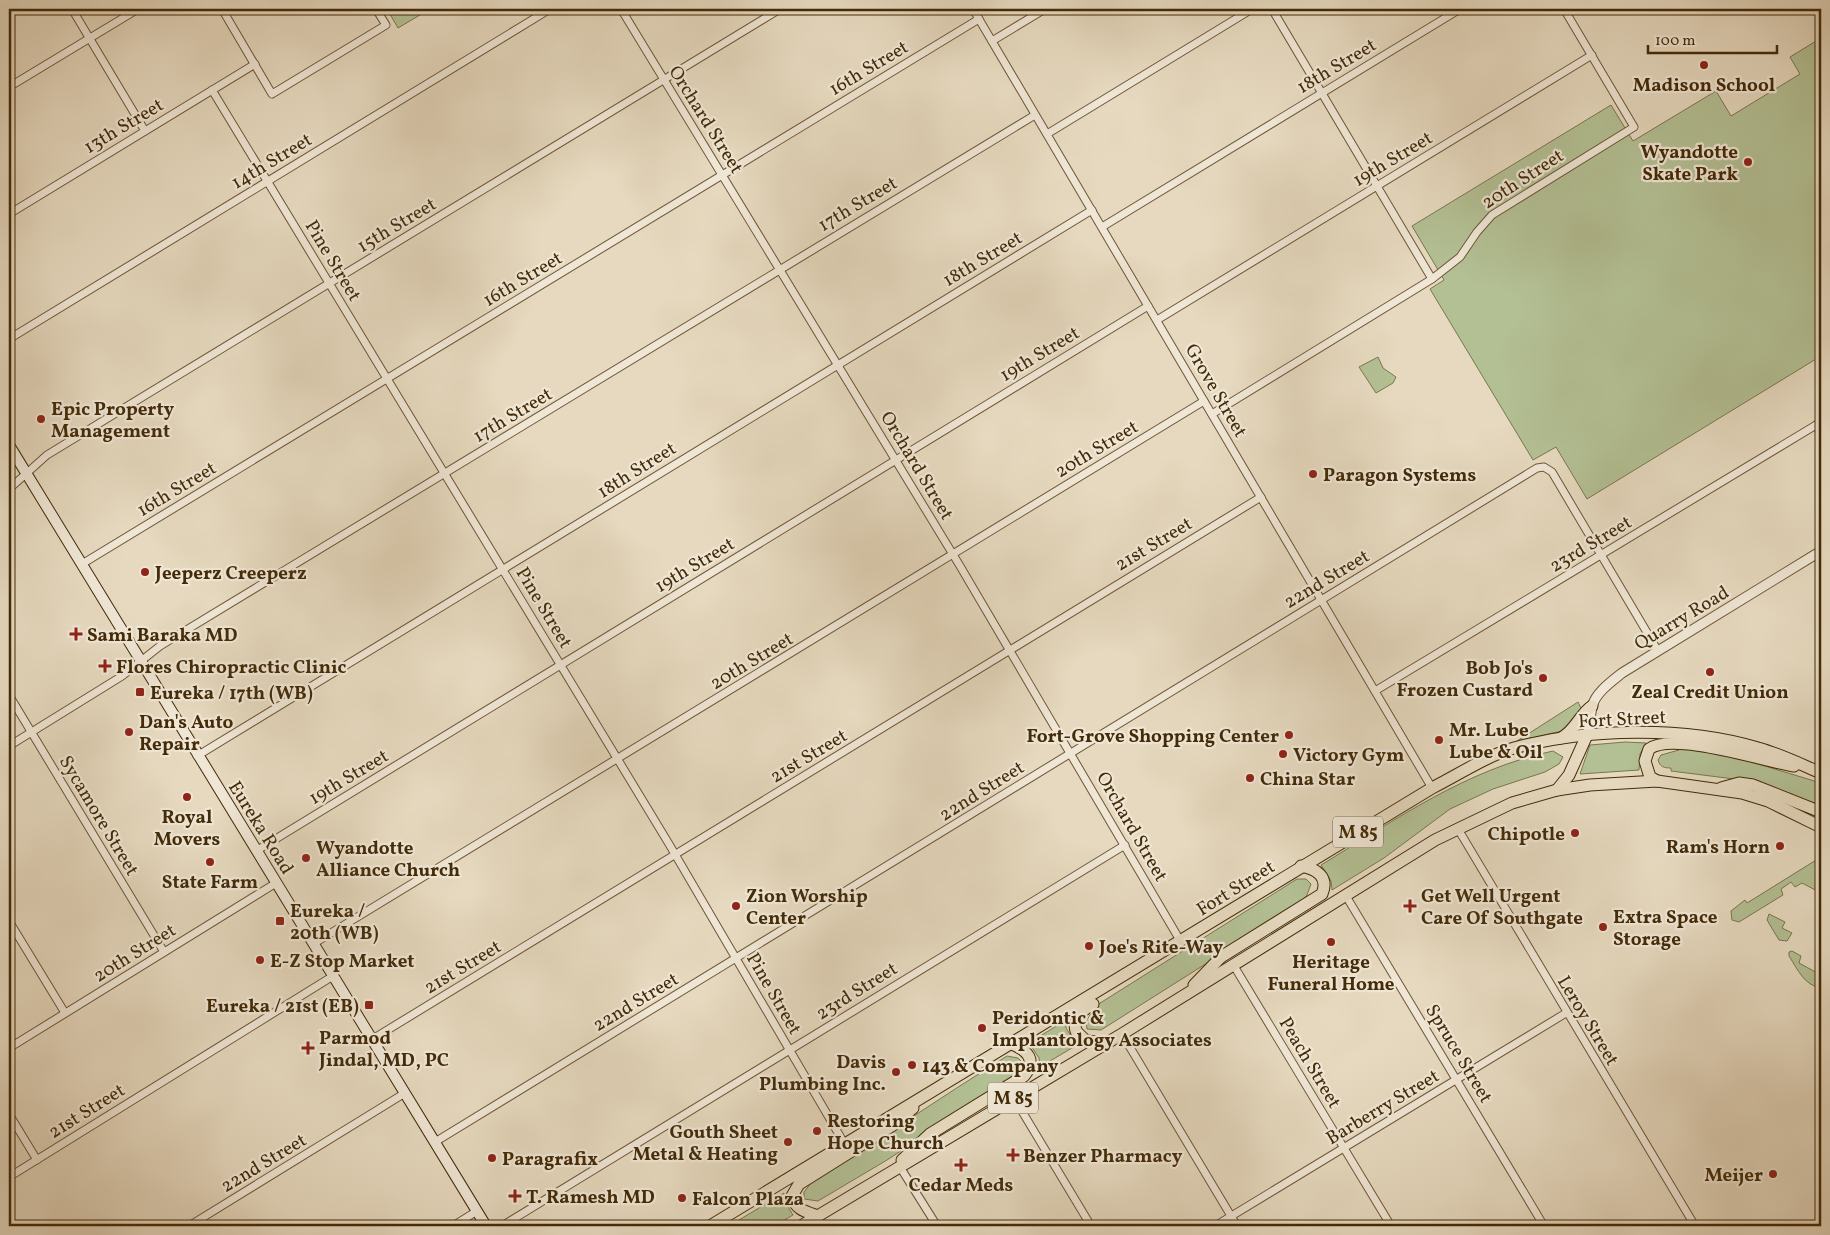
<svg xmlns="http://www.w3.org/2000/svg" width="1830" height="1235" viewBox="0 0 1830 1235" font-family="Vollkorn,serif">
<rect width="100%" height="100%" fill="#e6d9bf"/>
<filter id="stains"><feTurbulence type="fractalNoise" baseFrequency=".004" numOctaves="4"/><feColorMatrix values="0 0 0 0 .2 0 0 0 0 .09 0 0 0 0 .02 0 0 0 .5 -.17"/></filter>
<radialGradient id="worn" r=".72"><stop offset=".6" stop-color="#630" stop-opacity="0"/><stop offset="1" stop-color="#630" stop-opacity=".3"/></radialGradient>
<!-- green -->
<g fill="#b3c094" stroke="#7b764e">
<path d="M 387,9 L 430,9 L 398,28 Z"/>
<path d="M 1821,38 L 1821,356 L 1587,499 L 1556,447 L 1533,460 L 1430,289 L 1444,280 L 1412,226 L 1611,105 L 1633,141 L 1716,91 L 1731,116 L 1800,74 L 1790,57 Z"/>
<path d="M 1378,357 L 1383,368 L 1396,377 L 1393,383 L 1376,393 L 1359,367 Z"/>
<path d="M 1578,702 L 1581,708 L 1571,726 L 1562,731 L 1517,741 Z"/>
<path d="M 1625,742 L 1646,743 L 1640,754 L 1639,770 L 1580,774 L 1590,745 Z"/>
<path d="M 1680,748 L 1732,756 L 1821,783 L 1821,808 L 1758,782 L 1671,771 L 1671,768 C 1664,768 1660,767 1658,760 L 1661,755 L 1679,750 Z"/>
<path d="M 1553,751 L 1563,757 L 1559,764 L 1545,772 L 1493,789 L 1450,809 L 1384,858 L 1332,890 L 1331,881 L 1321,865 C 1395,820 1467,769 1553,751 Z"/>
<path d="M 1821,857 L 1821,893 L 1802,883 L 1795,887 L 1791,882 L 1781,889 L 1783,895 L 1739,922 L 1732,920 L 1731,911 L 1745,900 L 1747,903 Z"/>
<path d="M 1297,879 L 1306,879 L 1311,884 L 1307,895 L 1299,905 L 1101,1030 L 1087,1029 L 1086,1021 L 1097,1005 Z"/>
<path d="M 1769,914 L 1785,922 L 1782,928 L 1792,933 L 1787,941 L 1779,940 L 1767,920 Z"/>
<path d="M 1792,951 L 1801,956 L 1799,963 L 1821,975 L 1821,988 C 1804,985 1798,970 1789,956 L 1789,952 Z"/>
<path d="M 1066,1020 L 1066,1028 L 1077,1045 L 1040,1067 L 1039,1058 L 1029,1043 Z"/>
<path d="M 1007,1056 L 1018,1058 L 1021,1061 L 1016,1073 L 1010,1079 L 887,1160 L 818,1201 L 804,1199 L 804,1192 L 811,1183 C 877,1141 941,1097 1007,1056 Z"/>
<path d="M 784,1193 L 784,1200 L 793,1215 L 774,1226 L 737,1226 L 734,1223 Z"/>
</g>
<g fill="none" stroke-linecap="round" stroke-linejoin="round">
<defs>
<g id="minor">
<path d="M 72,9 L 145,131"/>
<path d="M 222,9 L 272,94 L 386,25 L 376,9"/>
<path d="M 621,9 L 960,566 L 1181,942"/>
<path d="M 973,9 L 1432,788"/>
<path d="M 1272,9 L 1432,279"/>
<path d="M 992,41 L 1045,9"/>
<path d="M 9,87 L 138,9"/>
<path d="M 212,90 L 669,844 L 844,1143"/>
<path d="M 1047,134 L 1252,9"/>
<path d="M 9,214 L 255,64"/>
<path d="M 1102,227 L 1460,9"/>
<path d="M 1157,320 L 1592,55"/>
<path d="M 9,339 L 550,9"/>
<path d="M 1212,414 L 1432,279 L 1460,257 L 1477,232 L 1492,215 L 1634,127 L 1564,9"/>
<path d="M 1816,425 L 1821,434"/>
<path d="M 9,489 L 47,455 L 780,9"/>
<path d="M 82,564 L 979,19"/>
<path d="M 1375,691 L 1821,422"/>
<path d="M 9,695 L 164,952"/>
<path d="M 9,746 L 122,676 L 160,646 L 1035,115"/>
<path d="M 197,756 L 1092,210"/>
<path d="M 1458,829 L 1695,1226"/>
<path d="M 256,851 L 1148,306"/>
<path d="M 1346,896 L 1544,1226"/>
<path d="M 9,921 L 65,1013"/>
<path d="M 313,944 L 1204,401"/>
<path d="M 1234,966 L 1391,1226"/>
<path d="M 1122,1034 L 1237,1226"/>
<path d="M 371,1040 L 1261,497"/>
<path d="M 9,1048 L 276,883"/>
<path d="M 1014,1098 L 1091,1226"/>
<path d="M 9,1114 L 37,1160"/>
<path d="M 435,1142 L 1537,468 L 1544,467 L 1552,472 L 1658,651"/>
<path d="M 900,1167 L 937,1226"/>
<path d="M 9,1177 L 333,976"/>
<path d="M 189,1226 L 405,1093"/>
<path d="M 453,1226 L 477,1211"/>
<path d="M 502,1226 L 1125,845"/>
<path d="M 1215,1226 L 1566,1013"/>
</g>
<path id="tertiary" d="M 1587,735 C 1590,725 1590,716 1592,707 C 1595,693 1612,681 1622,673 L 1821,551"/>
<path id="secondary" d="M 9,445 L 486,1226"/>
<g id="primary">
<path d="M 1561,738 C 1576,730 1579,715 1592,706"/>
<path d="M 1657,781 L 1650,777 L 1645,761 L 1649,749 C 1672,731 1764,761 1794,766"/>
<path d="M 1721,788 L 1739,783 L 1753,785 L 1821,812"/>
<path d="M 1557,790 L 1569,775 L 1587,735"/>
<path d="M 1194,985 L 1221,957 L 1322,894 C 1329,877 1317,869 1301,866"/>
<path d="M 1093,1004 C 1082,1011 1072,1017 1076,1031 L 1086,1041 L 1107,1043"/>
<path d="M 902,1160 L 930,1134 L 1024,1076 C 1037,1060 1028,1051 1012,1044"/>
<path d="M 818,1216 C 807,1212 795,1210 792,1196 L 799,1184 L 893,1125 L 913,1108"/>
<path d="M 710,1226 L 1432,788 C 1458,775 1486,756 1514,748 C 1588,728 1684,726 1758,748 C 1780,754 1800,764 1821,773"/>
<path d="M 801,1226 L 1122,1034 L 1435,840 L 1512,803 L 1557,790 L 1590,785 L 1657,781 L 1742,793 L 1768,801 L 1821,827"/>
</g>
</defs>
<!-- minor casing -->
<use href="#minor" stroke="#6c5636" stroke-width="9"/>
<!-- tertiary casing -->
<use href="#tertiary" stroke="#6c5636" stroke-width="11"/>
<!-- secondary casing -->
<use href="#secondary" stroke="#432b08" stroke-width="12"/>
<!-- primary casing -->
<use href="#primary" stroke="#432b08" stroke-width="13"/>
<!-- minor -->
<use href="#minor" stroke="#efe6d5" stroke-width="7"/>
<!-- tertiary -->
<use href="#tertiary" stroke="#efe6d5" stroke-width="9"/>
<!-- secondary -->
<use href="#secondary" stroke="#efe6d5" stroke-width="10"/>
<!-- primary -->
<use href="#primary" stroke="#e6d9bf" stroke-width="11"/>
</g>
<!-- markers -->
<g fill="#8f2418" stroke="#efe6d5" stroke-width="2">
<circle cx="1704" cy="65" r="5"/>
<circle cx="1748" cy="162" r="5"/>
<circle cx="41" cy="419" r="5"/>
<circle cx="1313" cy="474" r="5"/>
<circle cx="145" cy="572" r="5"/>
<path d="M73.5 626.5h5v5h5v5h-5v5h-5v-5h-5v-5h5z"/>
<path d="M102.5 658.5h5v5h5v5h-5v5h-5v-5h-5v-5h5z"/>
<circle cx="1710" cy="672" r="5"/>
<circle cx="1543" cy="678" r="5"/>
<rect x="135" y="687" width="10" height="10" rx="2.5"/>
<circle cx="129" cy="732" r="5"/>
<circle cx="1289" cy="735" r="5"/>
<circle cx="1439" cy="740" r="5"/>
<circle cx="1283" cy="754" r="5"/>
<circle cx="1250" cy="778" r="5"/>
<circle cx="187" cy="797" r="5"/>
<circle cx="1575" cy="833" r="5"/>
<circle cx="1780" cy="846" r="5"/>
<circle cx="306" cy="858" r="5"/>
<circle cx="210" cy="862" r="5"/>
<circle cx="736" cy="906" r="5"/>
<path d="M1407.5 898.5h5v5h5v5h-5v5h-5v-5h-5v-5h5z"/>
<rect x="275" y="916" width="10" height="10" rx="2.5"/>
<circle cx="1603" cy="927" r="5"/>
<circle cx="1331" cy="942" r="5"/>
<circle cx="1089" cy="946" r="5"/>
<circle cx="260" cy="960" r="5"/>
<rect x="364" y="1000" width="10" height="10" rx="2.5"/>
<circle cx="982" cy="1028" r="5"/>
<path d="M305.5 1040.5h5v5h5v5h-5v5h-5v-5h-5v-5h5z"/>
<circle cx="912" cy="1065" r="5"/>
<circle cx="896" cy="1072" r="5"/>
<circle cx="817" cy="1131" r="5"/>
<circle cx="788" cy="1142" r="5"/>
<path d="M1010.5 1147.5h5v5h5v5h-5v5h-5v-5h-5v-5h5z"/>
<circle cx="492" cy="1158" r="5"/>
<path d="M958.5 1157.5h5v5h5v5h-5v5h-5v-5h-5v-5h5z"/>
<circle cx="1773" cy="1174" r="5"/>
<path d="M512.5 1188.5h5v5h5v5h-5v5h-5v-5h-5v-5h5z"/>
<circle cx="682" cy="1198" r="5"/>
</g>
<g text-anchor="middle" stroke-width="4.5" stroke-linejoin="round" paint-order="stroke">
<!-- shield labels -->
<g fill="#efe6d5" stroke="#776346" stroke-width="1">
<rect x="1333" y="816.5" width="50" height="31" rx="4"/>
<rect x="988" y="1082.5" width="50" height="31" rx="4"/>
</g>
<g font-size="18" font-weight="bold" fill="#432b08">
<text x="1358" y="838">M 85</text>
<text x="1013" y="1104">M 85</text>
</g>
<!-- street labels -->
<g font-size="19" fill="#432b08" stroke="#efe6d5">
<text transform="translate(1336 65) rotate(-31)" y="7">18th Street</text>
<text transform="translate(868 67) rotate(-31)" y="7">16th Street</text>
<text transform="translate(707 119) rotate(58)" y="7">Orchard Street</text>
<text transform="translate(123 125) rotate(-31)" y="7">13th Street</text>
<text transform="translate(1392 158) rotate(-31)" y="7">19th Street</text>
<text transform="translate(271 160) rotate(-31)" y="7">14th Street</text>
<text transform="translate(1522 178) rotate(-33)" y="7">20th Street</text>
<text transform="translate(857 203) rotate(-31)" y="7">17th Street</text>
<text transform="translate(396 224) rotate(-31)" y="7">15th Street</text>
<text transform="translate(982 258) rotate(-31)" y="7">18th Street</text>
<text transform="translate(334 260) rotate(59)" y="7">Pine Street</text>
<text transform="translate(522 278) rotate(-31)" y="7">16th Street</text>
<text transform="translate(1039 353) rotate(-31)" y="7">19th Street</text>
<text transform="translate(1217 390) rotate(60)" y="7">Grove Street</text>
<text transform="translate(512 414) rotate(-31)" y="7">17th Street</text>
<text transform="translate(1096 448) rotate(-31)" y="7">20th Street</text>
<text transform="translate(918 465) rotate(59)" y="7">Orchard Street</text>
<text transform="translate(636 469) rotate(-32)" y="7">18th Street</text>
<text transform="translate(176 488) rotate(-31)" y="7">16th Street</text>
<text transform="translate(1153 543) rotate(-31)" y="7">21st Street</text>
<text transform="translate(1590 543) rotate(-31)" y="7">23rd Street</text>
<text transform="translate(694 564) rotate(-31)" y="7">19th Street</text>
<text transform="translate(1326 578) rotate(-31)" y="7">22nd Street</text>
<text transform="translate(545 607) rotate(59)" y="7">Pine Street</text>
<text transform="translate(1681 617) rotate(-31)" y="7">Quarry Road</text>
<text transform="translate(751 660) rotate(-31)" y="7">20th Street</text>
<text transform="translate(1622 718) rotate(-3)" y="7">Fort Street</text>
<text transform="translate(808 755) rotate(-31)" y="7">21st Street</text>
<text transform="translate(348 776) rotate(-31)" y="7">19th Street</text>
<text transform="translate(981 790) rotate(-32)" y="7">22nd Street</text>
<text transform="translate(100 815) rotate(59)" y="7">Sycamore Street</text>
<text transform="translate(1133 826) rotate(60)" y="7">Orchard Street</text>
<text transform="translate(262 827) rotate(58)" y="7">Eureka Road</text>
<text transform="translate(1235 887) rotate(-32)" y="7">Fort Street</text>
<text transform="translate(134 952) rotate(-32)" y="7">20th Street</text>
<text transform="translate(462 966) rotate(-31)" y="7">21st Street</text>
<text transform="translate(856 990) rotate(-32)" y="7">23rd Street</text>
<text transform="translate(775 993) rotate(60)" y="7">Pine Street</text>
<text transform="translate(635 1001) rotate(-31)" y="7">22nd Street</text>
<text transform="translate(1589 1020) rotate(59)" y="7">Leroy Street</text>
<text transform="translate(1460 1053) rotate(59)" y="7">Spruce Street</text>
<text transform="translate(1311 1062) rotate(59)" y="7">Peach Street</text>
<text transform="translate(1382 1106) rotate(-31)" y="7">Barberry Street</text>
<text transform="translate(86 1110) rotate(-32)" y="7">21st Street</text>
<text transform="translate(263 1162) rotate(-31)" y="7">22nd Street</text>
</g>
<!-- poi labels -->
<g font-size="19" font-weight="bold" fill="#432b08" stroke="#efe6d5" text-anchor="start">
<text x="1704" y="91" text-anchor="middle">Madison School</text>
<text x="1738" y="158" text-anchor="end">Wyandotte<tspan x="1738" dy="22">Skate Park</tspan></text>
<text x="51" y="415">Epic Property<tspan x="51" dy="22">Management</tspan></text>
<text x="1323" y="481">Paragon Systems</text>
<text x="155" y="579">Jeeperz Creeperz</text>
<text x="87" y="641">Sami Baraka MD</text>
<text x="116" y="673">Flores Chiropractic Clinic</text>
<text x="1533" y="674" text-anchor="end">Bob Jo's<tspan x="1533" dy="22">Frozen Custard</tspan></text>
<text x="1710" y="698" text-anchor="middle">Zeal Credit Union</text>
<text x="150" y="699">Eureka / 17th (WB)</text>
<text x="139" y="728">Dan's Auto<tspan x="139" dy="22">Repair</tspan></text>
<text x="1449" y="736">Mr. Lube<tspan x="1449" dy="22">Lube &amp; Oil</tspan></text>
<text x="1279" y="742" text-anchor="end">Fort-Grove Shopping Center</text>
<text x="1293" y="761">Victory Gym</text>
<text x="1260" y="785">China Star</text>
<text x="187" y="823" text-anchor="middle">Royal<tspan x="187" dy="22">Movers</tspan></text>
<text x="1565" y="840" text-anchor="end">Chipotle</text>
<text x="1770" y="853" text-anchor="end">Ram's Horn</text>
<text x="316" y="854">Wyandotte<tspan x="316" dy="22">Alliance Church</tspan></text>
<text x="210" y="888" text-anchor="middle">State Farm</text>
<text x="746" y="902">Zion Worship<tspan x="746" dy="22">Center</tspan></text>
<text x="1421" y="902">Get Well Urgent<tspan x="1421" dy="22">Care Of Southgate</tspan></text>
<text x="290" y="917">Eureka /<tspan x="290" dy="22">20th (WB)</tspan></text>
<text x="1613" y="923">Extra Space<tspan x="1613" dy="22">Storage</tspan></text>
<text x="1099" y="953">Joe's Rite-Way</text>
<text x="270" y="967">E-Z Stop Market</text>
<text x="1331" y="968" text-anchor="middle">Heritage<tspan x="1331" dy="22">Funeral Home</tspan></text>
<text x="359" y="1012" text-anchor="end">Eureka / 21st (EB)</text>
<text x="992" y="1024">Peridontic &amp;<tspan x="992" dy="22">Implantology Associates</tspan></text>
<text x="319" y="1044">Parmod<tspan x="319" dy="22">Jindal, MD, PC</tspan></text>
<text x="886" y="1068" text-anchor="end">Davis<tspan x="886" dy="22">Plumbing Inc.</tspan></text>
<text x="922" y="1072">143 &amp; Company</text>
<text x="827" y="1127">Restoring<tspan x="827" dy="22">Hope Church</tspan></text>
<text x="778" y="1138" text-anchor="end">Gouth Sheet<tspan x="778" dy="22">Metal &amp; Heating</tspan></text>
<text x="1023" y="1162">Benzer Pharmacy</text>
<text x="502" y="1165">Paragrafix</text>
<text x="1763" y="1181" text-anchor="end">Meijer</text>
<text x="961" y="1191" text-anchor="middle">Cedar Meds</text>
<text x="526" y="1203">T. Ramesh MD</text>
<text x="692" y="1205">Falcon Plaza</text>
</g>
</g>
<!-- margin -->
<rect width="1830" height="1235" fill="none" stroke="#e6d9bf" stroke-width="30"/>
<rect x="10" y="10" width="1810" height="1215" fill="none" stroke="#432b08" stroke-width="2.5"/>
<rect x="15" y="15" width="1800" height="1205" fill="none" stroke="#432b08"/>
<!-- scale -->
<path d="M1648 45v8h129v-8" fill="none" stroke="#432b08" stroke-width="2.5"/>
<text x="1655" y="45" font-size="15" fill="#432b08" stroke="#efe6d5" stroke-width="4" paint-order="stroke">100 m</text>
<rect width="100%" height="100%" filter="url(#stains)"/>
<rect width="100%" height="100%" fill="url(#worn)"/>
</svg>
